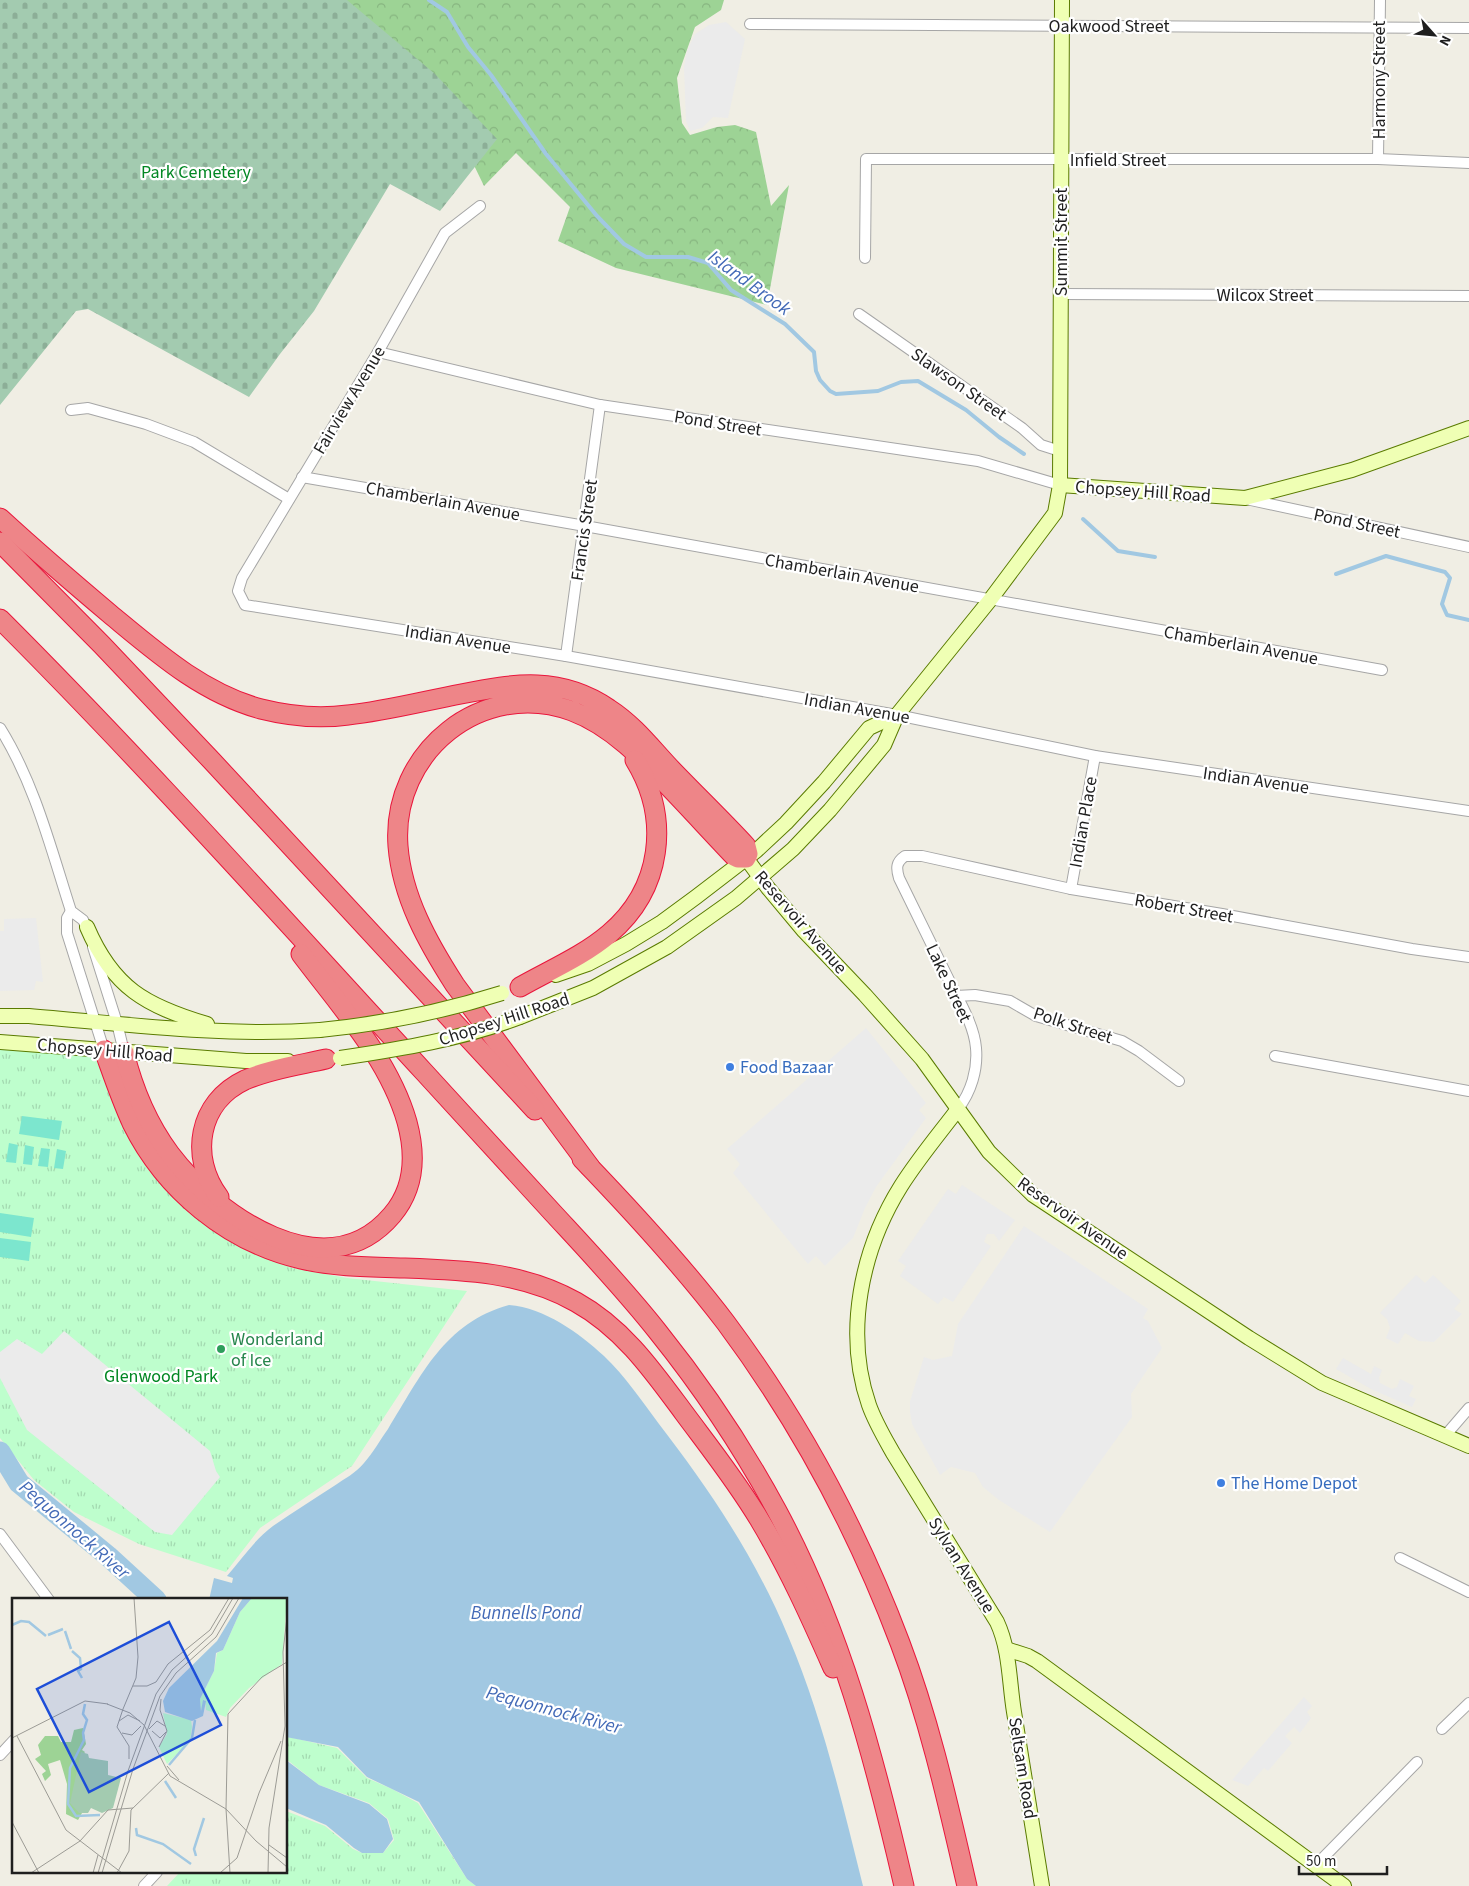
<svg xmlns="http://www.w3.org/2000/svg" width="1469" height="1886" viewBox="0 0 1469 1886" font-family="'Source Sans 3',sans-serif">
<defs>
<pattern id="forest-crowns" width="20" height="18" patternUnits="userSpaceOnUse" patternTransform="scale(1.25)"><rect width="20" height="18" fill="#9dd395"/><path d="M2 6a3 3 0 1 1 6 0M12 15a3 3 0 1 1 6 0" fill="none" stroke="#87b580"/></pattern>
<pattern id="cemetery-stones" width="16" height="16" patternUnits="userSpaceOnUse" patternTransform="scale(1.25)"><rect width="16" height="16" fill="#a3cbb0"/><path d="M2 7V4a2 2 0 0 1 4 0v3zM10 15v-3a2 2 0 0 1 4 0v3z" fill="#8cae97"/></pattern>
<pattern id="park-tufts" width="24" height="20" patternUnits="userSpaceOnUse" patternTransform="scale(1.25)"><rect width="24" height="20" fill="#befecd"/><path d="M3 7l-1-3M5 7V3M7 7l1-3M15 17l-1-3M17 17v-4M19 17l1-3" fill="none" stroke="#a3d9b0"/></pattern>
</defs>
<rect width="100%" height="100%" fill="#f0eee4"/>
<!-- forest -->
<path fill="url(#forest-crowns)" d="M 325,0 L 724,0 L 721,10 L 695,27 L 677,78 L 682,123 L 690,135 L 717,127 L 735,125 L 756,132 L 771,206 L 789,185 L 767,305 L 616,268 L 558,241 L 570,207 L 516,153 L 484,186 L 455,126 Z"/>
<!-- cemetery -->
<path fill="url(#cemetery-stones)" d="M 0,0 L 347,0 L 435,74 L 497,139 L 440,211 L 390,184 L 314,311 L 280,354 L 249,397 L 88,309 L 76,311 L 0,405 Z"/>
<!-- park -->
<g fill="url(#park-tufts)">
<path d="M 0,1045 L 115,1050 L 208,1210 L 277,1262 L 293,1268 L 347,1278 L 467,1291 L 352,1466 L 260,1528 L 226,1572 L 139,1544 L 74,1512 L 34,1480 L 0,1438 Z"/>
<path d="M 289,1737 L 337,1748 L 367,1778 L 392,1789 L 418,1803 L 467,1879 L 476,1886 L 167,1886 L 180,1872 L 286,1872 L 286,1811 L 325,1826 L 353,1849 L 362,1853 L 383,1853 L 394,1840 L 388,1819 L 369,1803 L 319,1785 L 286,1759 L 286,1738 Z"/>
</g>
<!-- pitch -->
<g fill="#7ce6ce">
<path d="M 22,1116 L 62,1121 L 59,1140 L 19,1134 Z"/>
<path d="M 9,1143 L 18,1145 L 16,1163 L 6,1162 Z"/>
<path d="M 25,1145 L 34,1147 L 32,1165 L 23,1164 Z"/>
<path d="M 41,1148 L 50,1149 L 48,1167 L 38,1166 Z"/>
<path d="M 57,1149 L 66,1151 L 63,1169 L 54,1168 Z"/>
<path d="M 0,1213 L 34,1218 L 31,1237 L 0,1232 Z"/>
<path d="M 0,1238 L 31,1242 L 29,1261 L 0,1257 Z"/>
</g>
<!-- parking -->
<g fill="#ebebeb">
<path d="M 726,22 L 745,39 L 728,118 L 713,117 L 702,128 L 690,131 L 686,121 L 684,67 L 687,51 L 695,34 L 709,25 Z"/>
<path d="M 36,918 L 43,982 L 36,981 L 34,990 L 0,991 L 0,931 L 4,931 L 4,919 Z"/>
<path d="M 866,1028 L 926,1103 L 919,1110 L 926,1118 L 876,1187 L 865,1208 L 853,1238 L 825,1266 L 816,1256 L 808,1264 L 733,1173 L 740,1164 L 727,1149 Z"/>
<path d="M 962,1185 L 1015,1220 L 999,1241 L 994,1234 L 987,1234 L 984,1242 L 991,1246 L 953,1302 L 944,1297 L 938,1304 L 900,1276 L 906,1266 L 898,1261 L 948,1189 L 956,1194 Z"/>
<path d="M 1024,1226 L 1148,1309 L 1143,1318 L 1148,1321 L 1162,1348 L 1131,1394 L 1132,1417 L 1050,1532 L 999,1500 L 983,1487 L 975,1473 L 951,1467 L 940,1475 L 912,1424 L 910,1412 L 910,1401 L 924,1357 L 933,1360 L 952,1356 L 958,1324 Z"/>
<path d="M 1416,1275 L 1425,1283 L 1433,1275 L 1461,1301 L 1454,1309 L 1462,1314 L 1434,1342 L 1419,1341 L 1405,1333 L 1398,1344 L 1386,1338 L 1390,1328 L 1387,1319 L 1380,1313 Z"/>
<path d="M 64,1331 L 210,1451 L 216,1471 L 220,1477 L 172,1535 L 155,1532 L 27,1430 L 0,1378 L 0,1352 L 17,1339 L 42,1354 Z"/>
<path d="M 1343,1358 L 1371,1374 L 1374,1366 L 1382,1370 L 1379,1378 L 1380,1383 L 1392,1389 L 1397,1387 L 1400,1379 L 1414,1386 L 1409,1396 L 1416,1399 L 1412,1407 L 1371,1389 L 1336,1369 Z"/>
<path d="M 1304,1697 L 1312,1706 L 1307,1712 L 1311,1718 L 1300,1733 L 1294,1727 L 1285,1736 L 1292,1743 L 1268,1771 L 1264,1768 L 1248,1786 L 1232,1780 Z"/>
</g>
<!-- water -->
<g fill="#a1c8e2">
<path d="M 509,1305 C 545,1308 579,1333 604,1356 C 625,1376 642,1401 659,1424 C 710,1490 756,1559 788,1636 C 822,1716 842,1802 863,1886 L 476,1886 L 467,1879 L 419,1802 L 367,1777 L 338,1747 L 286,1737 L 286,1600 L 209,1600 L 214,1578 L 232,1583 L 233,1578 L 227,1576 C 241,1560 255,1539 273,1526 C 293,1512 314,1499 334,1486 C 344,1479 356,1473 364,1463 C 373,1453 380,1440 388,1429 C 421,1376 444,1323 509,1305 Z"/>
<path d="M 286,1760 L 319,1785 L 369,1804 L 387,1819 L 393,1839 L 383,1853 L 362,1853 L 354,1848 L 326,1825 L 286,1808 Z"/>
</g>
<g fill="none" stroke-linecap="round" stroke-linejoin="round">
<!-- stream -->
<g stroke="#a1c8e2" stroke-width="4">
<path d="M 429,0 L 447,12 L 468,47 L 491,75 L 546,154 L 597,216 L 624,244 L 646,257 L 688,257 L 708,263 L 731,290 L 785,324 L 814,352 L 816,371 L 820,380 L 830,391 L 836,394 L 878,391 L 901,382 L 918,381 L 966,410 L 999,437 L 1024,454"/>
<path d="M 1083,519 L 1118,551 L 1155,557"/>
<path d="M 1336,574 L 1386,556 L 1445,572 L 1450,578 L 1442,604 L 1447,615 L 1469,620"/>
</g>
<!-- river -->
<path stroke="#a1c8e2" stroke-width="21" d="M 0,1452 L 19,1483 L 108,1556 L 156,1600"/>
<defs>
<g id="street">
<path d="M 750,24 L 1469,28"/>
<path d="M 1378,159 L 1380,0"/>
<path d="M 480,206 L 445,233 L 378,352 L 242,578 L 238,591 L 245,605 L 566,656 L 897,715 L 1095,756 L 1469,811"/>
<path d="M 865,258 L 866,159 L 1378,159 L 1469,163"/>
<path d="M 1061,294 L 1469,296"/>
<path d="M 859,314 L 1022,428 L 1041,445 L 1060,451"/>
<path d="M 378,352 L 600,405 L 978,461 L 1060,485"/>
<path d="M 71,410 L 88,408 L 146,424 L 194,442 L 289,499"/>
<path d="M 302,477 L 585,526 L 1382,670"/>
<path d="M 1246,499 L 1469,547"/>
<path d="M 566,656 L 600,405"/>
<path d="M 0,728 C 35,784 51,849 71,911 L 83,920 L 89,933"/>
<path d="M 1071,889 L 1095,756"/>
<path d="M 71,911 L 67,918 L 67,933 L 104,1050"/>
<path d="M 93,947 L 117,1023 L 124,1052"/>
<path d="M 956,996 L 975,995 L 1010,1001 L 1036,1016 L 1122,1041 L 1139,1051 L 1179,1081"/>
<path d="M 1275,1056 L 1469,1091"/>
<path d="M 958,1109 C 971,1092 978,1070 976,1048 C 974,1024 958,999 948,978 C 931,944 915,911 899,878 C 896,868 896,862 905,856 L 922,856 L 1071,889 L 1222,914 L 1412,949 L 1469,957"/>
<path d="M 1444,1437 L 1469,1408"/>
<path d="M 0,1534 L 49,1600"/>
<path d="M 1400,1558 L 1469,1592"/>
<path d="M 1442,1729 L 1469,1703"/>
<path d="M 0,1755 L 14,1740"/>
<path d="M 1316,1865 L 1417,1762"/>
<path d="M 144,1886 L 157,1872"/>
</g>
<g id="secondary">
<path d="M 1060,485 L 1245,498 L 1352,470 L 1469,428"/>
<path d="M 746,858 L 768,888 L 804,931 L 865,995 L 922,1059 L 989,1152 L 1033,1195 L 1249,1338 L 1322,1383 L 1469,1446"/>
<path d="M 87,927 C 113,988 146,1006 207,1024"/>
<path d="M 556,975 L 588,964 L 626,944 L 662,922 L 696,897 L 756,851 L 786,823 L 824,782 L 869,728 L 897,715"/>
<path d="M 0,1016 L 29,1016 C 125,1024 223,1037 320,1030"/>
<path d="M 520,1017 L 593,988 L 667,947 L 736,898 L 793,849 L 830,810 L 884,745 L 897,715 L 990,600 L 1055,513 L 1060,485 L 1062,0"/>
<path d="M 0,1042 L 246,1061 L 288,1061"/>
<path d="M 958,1109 C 939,1134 918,1159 901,1186 C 861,1250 844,1333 869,1405 C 875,1422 884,1437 893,1453 L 997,1622 C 1010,1650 1009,1681 1014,1712 C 1023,1770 1033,1828 1042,1886"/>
<path d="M 1006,1649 L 1028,1656 L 1037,1661 L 1344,1886"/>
</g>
<g id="highway">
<path d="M 0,518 C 36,551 72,582 110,614 C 156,652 202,693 261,709 C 289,716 319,719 348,715 C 386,711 424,701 461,694 C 515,683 561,676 609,709 C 634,725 652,749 672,770 C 697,796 722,820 746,846 L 748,854 L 746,858 L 738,858 L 734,856 C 713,834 693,812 672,790 C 643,759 612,726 572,711 C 482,678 391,752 398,846 C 402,897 428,943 455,985 L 590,1167"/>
<path d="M 0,542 L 102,645 L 212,761 L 535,1110"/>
<path d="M 0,619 C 146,765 284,920 424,1072 C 467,1119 510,1166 553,1213 C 589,1252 625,1290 658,1332 C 703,1388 743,1448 777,1511 C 840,1628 874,1756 904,1886"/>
<path d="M 520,987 C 550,970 583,956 609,934 C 662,889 671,819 635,760"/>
<path d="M 104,1050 C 113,1075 121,1099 132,1123 C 165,1190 228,1242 301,1259 C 335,1267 370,1267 405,1268 C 464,1270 523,1272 576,1302 C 623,1328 653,1371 684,1413 C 710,1448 737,1482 759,1519 C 788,1567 811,1618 833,1668"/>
<path d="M 124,1052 C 133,1089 147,1123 170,1154 C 216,1215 326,1293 392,1215 C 415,1188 416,1155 407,1122 C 389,1059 340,1006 301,954"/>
<path d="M 582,1159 C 632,1211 682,1265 726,1323 C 799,1421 857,1529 900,1643 C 930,1722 948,1804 967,1886"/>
<path d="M 219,1197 C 189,1157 198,1102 245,1080 C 270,1069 300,1065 326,1059"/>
</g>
</defs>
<!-- street casing -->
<use href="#street" stroke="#a6a6a6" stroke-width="12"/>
<!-- secondary casing -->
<use href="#secondary" stroke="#5a7b00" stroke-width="16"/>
<!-- highway casing -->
<use href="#highway" stroke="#e9163c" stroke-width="21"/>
<!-- street -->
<use href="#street" stroke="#fff" stroke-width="10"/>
<!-- secondary -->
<use href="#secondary" stroke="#efffb4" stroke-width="14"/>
<!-- highway -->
<use href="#highway" stroke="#ee8588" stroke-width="19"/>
<defs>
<g id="secondary-bridge">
<path d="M 320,1030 C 383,1024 442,1012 502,993"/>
<path d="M 340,1058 C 401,1049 462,1039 520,1017"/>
</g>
</defs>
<!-- secondary-bridge casing -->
<use href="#secondary-bridge" stroke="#5a7b00" stroke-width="16" stroke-linecap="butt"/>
<!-- secondary-bridge -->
<use href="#secondary-bridge" stroke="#efffb4" stroke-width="14"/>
</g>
<!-- markers -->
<g fill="#3f7fe0" stroke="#fff" stroke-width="2">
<circle cx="730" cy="1067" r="5"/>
<circle cx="1221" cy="1483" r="5"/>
</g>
<circle fill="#2e9e5b" stroke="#fff" stroke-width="2" cx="221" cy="1349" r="5"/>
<g text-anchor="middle" stroke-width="4.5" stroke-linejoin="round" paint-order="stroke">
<!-- street labels -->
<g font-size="18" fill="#1f1f1f" stroke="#fff">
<text x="1109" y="32">Oakwood Street</text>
<text transform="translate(1379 80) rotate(-90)" y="6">Harmony Street</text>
<text x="1118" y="166">Infield Street</text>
<text transform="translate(1061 242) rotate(-90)" y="6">Summit Street</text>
<text x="1265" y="301">Wilcox Street</text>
<text transform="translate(959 384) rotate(35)" y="6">Slawson Street</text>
<text transform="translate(349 400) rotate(-59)" y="6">Fairview Avenue</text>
<text transform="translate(718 423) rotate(9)" y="6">Pond Street</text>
<text transform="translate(1143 491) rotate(4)" y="6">Chopsey Hill Road</text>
<text transform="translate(443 501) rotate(10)" y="6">Chamberlain Avenue</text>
<text transform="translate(1357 523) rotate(12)" y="6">Pond Street</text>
<text transform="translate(584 530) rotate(-82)" y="6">Francis Street</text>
<text transform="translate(842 573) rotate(10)" y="6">Chamberlain Avenue</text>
<text transform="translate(458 639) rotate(9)" y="6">Indian Avenue</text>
<text transform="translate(1241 645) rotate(10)" y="6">Chamberlain Avenue</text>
<text transform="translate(857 708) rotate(10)" y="6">Indian Avenue</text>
<text transform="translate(1256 780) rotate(8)" y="6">Indian Avenue</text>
<text transform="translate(1083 822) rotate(-80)" y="6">Indian Place</text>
<text transform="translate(1184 908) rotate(10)" y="6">Robert Street</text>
<text transform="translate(801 922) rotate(49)" y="6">Reservoir Avenue</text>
<text transform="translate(949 983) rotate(65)" y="6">Lake Street</text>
<text transform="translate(504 1019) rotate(-18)" y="6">Chopsey Hill Road</text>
<text transform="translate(1073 1025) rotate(18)" y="6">Polk Street</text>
<text transform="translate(105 1050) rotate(5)" y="6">Chopsey Hill Road</text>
<text transform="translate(1073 1218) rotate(35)" y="6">Reservoir Avenue</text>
<text transform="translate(962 1565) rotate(58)" y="6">Sylvan Avenue</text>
<text transform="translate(1023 1768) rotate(81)" y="6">Seltsam Road</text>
</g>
<!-- park labels -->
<g font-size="18" fill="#028723" stroke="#fff">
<text x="196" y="178">Park Cemetery</text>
<text x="161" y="1382">Glenwood Park</text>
</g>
<!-- shop labels -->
<g font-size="18" fill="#366cbe" stroke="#fff" text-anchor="start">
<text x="740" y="1073">Food Bazaar</text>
<text x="1231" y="1489">The Home Depot</text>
</g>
<!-- leisure labels -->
<g font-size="18" fill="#27864d" stroke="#fff" text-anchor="start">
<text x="231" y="1345">Wonderland<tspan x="231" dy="21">of Ice</tspan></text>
</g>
<!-- water labels -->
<g font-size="19" font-style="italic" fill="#436ab7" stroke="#fff">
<text transform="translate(750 282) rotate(36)" y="7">Island Brook</text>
<text transform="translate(75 1529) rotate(41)" y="7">Pequonnock River</text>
<text x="526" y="1619">Bunnells Pond</text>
<text transform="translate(554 1709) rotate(15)" y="7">Pequonnock River</text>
</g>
</g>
<!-- overview -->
<g transform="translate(12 1598)">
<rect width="275" height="275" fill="#f0eee4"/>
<path d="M 71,130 L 74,146 L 70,152 L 73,154 L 70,158 L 65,212 L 70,215 L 66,222 L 54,216 L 55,186 L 48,162 L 36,166 L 39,177 L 33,183 L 30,176 L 34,173 L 23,161 L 29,157 L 26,147 L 33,138 L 46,138 L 49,144 L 59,144 L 62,132 Z" fill="#9dd395"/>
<path d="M 69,154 L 76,156 L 77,160 L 96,163 L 96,177 L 109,180 L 101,210 L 90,215 L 79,210 L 76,215 L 67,215 L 58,205 Z" fill="#a3cbb0"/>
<path d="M 240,0 L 275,0 L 270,66 L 237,90 L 218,110 L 214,119 L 194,112 L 193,101 L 189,113 L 188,101 L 202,73 L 205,55 L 211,52 L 228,14 ZM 151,115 L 179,122 L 180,129 L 178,143 L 155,166 L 147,149 L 155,136 Z" fill="#befecd"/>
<path d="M 231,0 L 240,0 L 228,14 L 211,52 L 204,55 L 202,73 L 188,101 L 189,113 L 191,102 L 194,103 L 191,118 L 180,123 L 153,114 L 151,103 L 157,90 L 205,43 Z" fill="#a1c8e2"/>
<path fill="none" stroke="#a1c8e2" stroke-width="2.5" d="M 0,27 L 9,23 L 17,24 L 34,38M 53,33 L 59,51M 36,37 L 51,31M 60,53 L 68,60 L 69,71 L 66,73 L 70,80M 73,106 L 71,116 L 75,122 L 71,135 L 72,142 L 58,170 L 56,206 L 64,218 L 88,217M 157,167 L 180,140 L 183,122M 153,183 L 164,200M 124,230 L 125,237 L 151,246 L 179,266M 184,258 L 182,251 L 192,220"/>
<path fill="none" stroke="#9c9b95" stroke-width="1" d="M 121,88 L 135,88 L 144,84 L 156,66 L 198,32 L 217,0M 95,106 L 118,115 L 132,127 L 158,178 L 214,211 L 244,243 L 275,269M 111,111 L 124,80 L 126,59 L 122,0M 111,111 L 105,129 L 117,148 L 117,161M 107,123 L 116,117 L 128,123M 137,131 L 145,123 L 153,128M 140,133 L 148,140 L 154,134M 110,135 L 120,137 L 129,128M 5,138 L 54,232 L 110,275M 0,140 L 73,103 L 96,106M 147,149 L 155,133 L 148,112 L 149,101M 155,168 L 167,182M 0,224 L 27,275M 257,247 L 275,260M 19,275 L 68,243 L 96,212 L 121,210M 81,275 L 86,257M 86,275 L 116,173 L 144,96 L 160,72 L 200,36 L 221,0M 90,275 L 121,171 L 148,98 L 164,75 L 204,39 L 227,0M 105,275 L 117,253 L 119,212 L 157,175M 208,275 L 225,260 L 247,195 L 269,143M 218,275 L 214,211 L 216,116 L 250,79 L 275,64M 256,275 L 257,230 L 273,128 L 271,54 L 275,19"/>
<path fill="#1d4ed8" fill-opacity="0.15" stroke="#1d4ed8" stroke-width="2.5" d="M 157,24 L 209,127 L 77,194 L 25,91 Z"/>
<rect width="275" height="275" fill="none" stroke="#1f1f1f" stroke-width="2.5"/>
</g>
<!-- north arrow -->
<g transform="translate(1434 35) rotate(117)" stroke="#ffffff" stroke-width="4" paint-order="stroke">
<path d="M0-4L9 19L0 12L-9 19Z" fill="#1f1f1f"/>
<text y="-8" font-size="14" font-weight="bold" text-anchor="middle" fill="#1f1f1f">N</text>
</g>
<!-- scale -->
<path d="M1299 1866v8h88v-8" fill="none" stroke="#1f1f1f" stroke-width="2.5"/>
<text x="1306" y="1866" font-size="15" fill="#1f1f1f" stroke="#ffffff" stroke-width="4" paint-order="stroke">50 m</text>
</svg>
